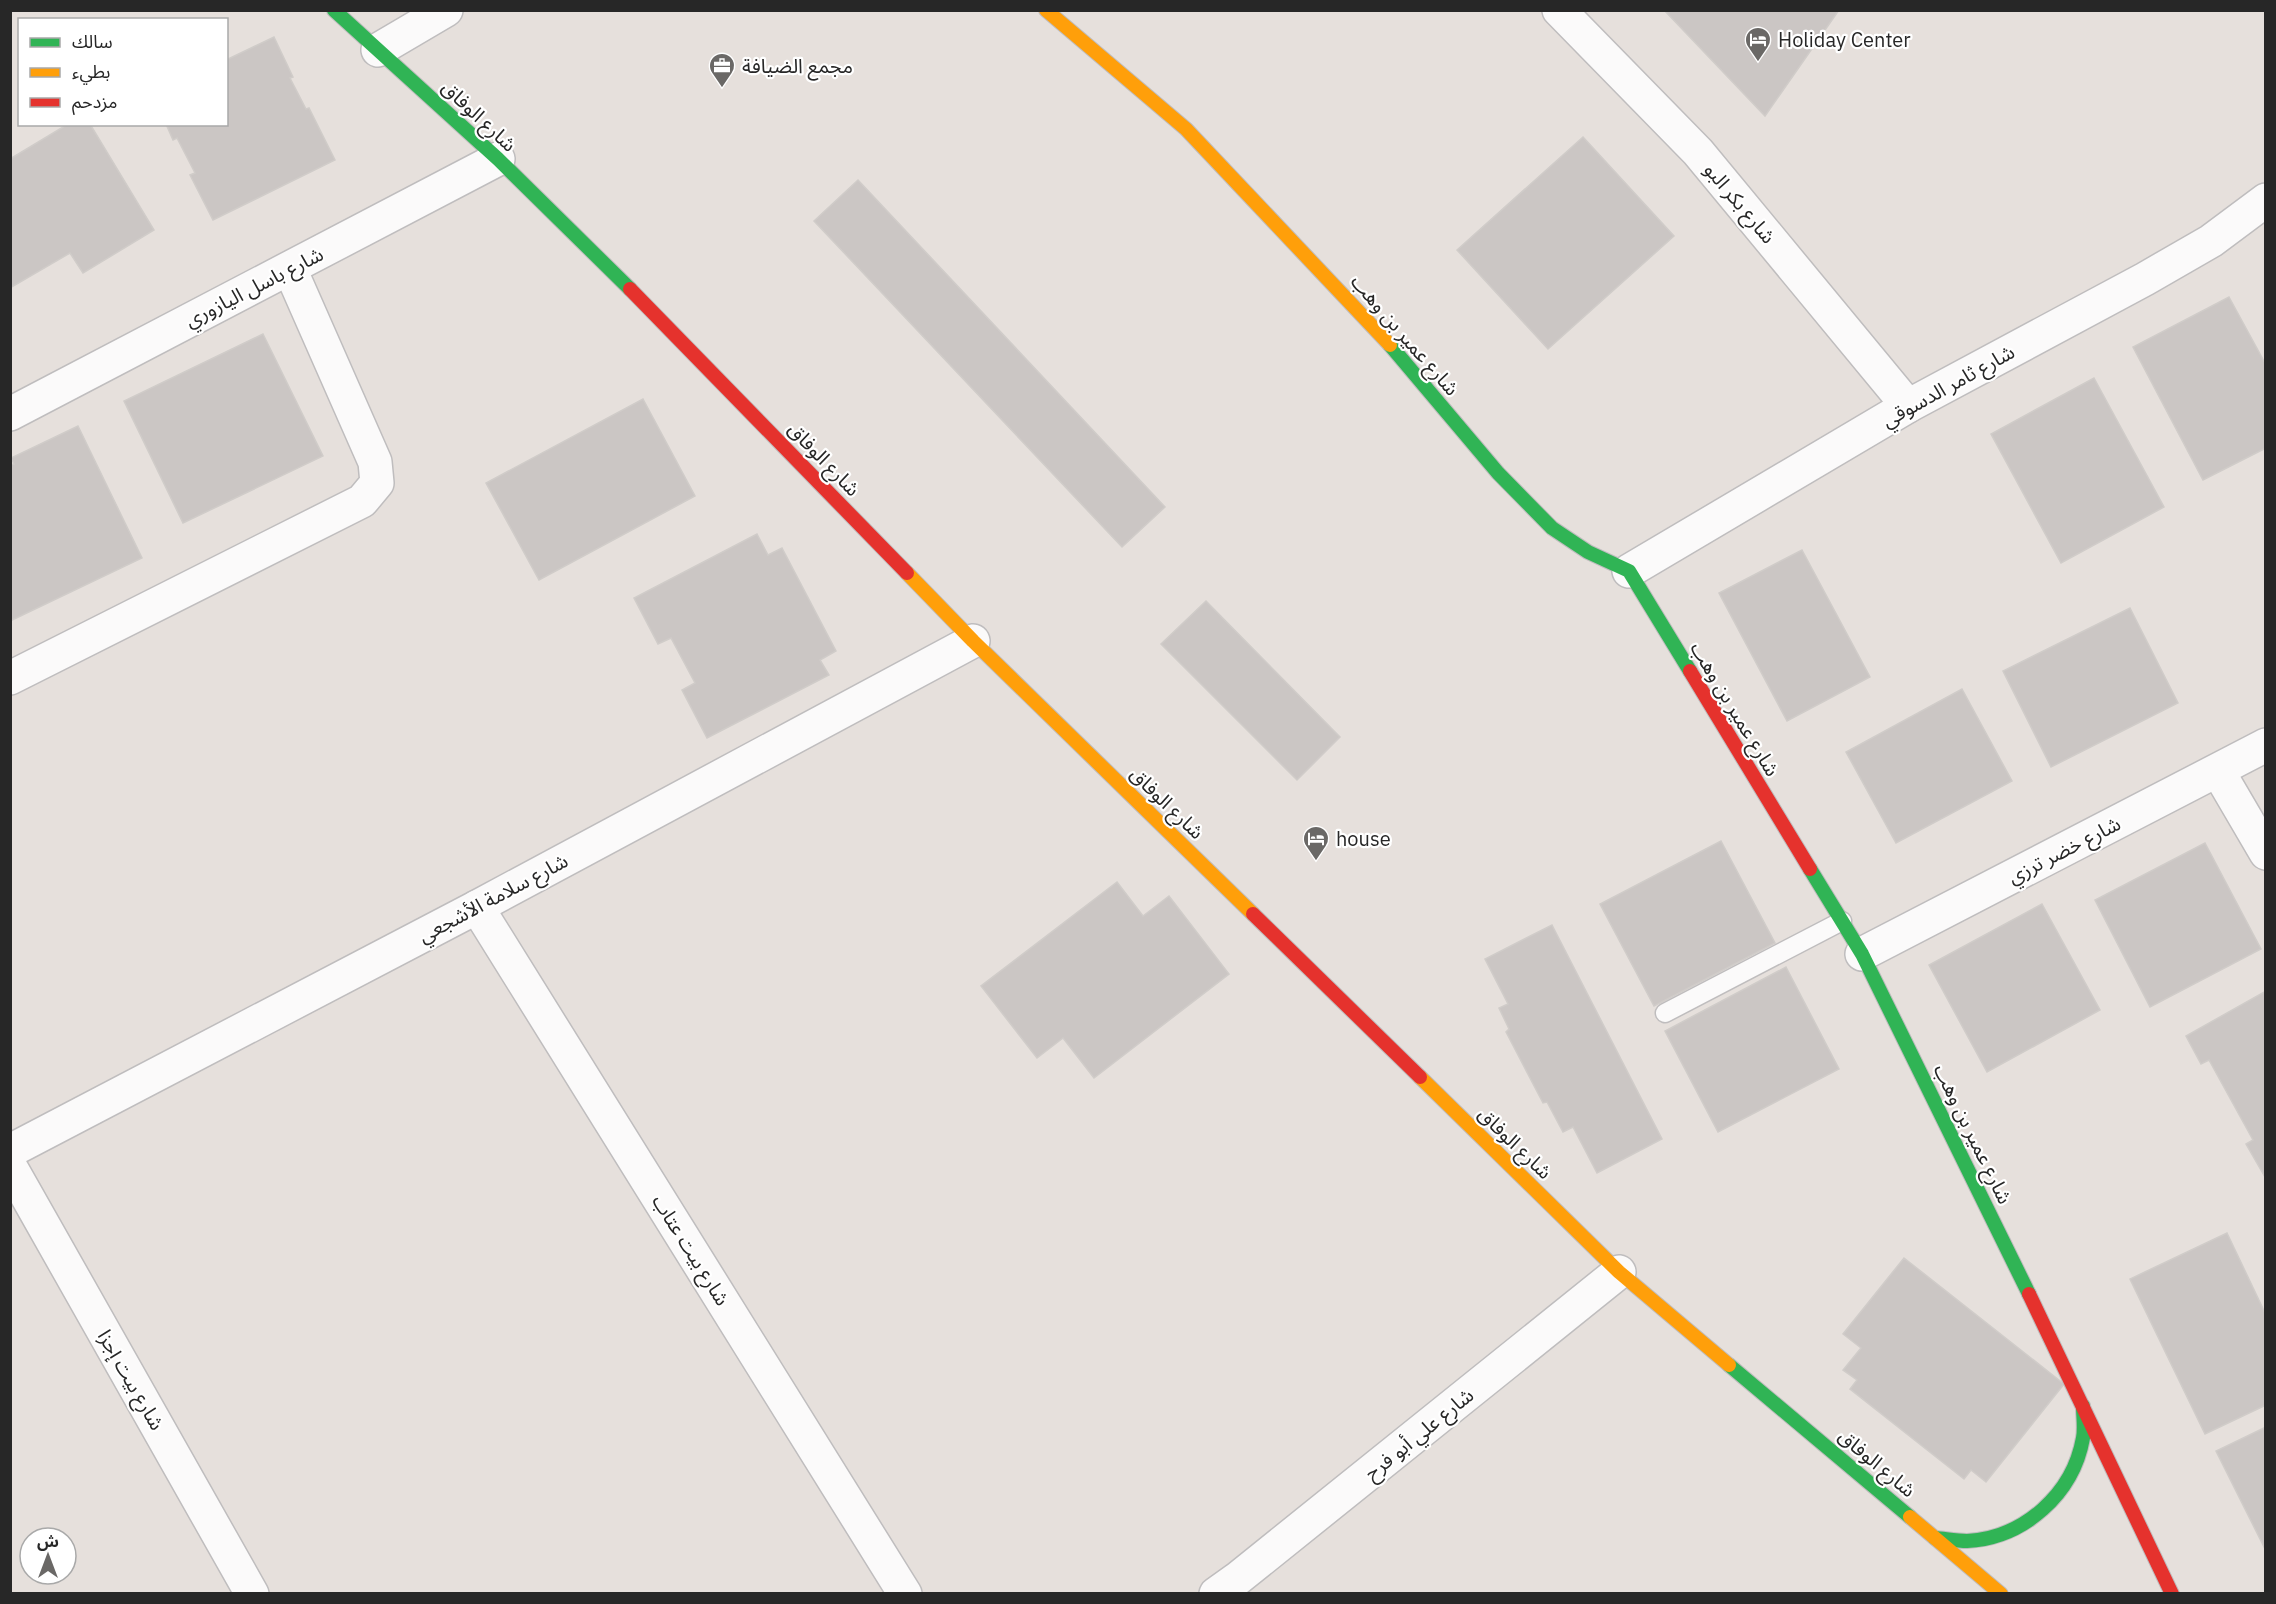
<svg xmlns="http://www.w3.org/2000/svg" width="2276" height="1604" viewBox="0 0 2276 1604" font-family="'IBM Plex Sans','Noto Sans Arabic',sans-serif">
<rect width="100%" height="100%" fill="#e6e0dc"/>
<!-- building -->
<g fill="#cbc6c4" stroke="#d0ccc9" stroke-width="1.5">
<path d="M 1664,10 L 1839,10 L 1765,116 Z"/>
<path d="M 274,37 L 293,77 L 290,78 L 306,109 L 309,108 L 335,160 L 213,220 L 190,175 L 195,173 L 177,138 L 173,140 L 166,124 L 226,124 L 226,60 Z"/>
<path d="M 68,124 L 90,124 L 154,230 L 83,273 L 70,253 L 10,288 L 10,159 Z"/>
<path d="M 1583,137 L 1674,236 L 1548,349 L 1457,250 Z"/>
<path d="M 858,180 L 1165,507 L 1122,547 L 814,221 Z"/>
<path d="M 2229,297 L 2266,365 L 2266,448 L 2203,480 L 2133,347 Z"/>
<path d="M 263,334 L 323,456 L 183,523 L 124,401 Z"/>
<path d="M 2094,378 L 2164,507 L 2061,563 L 1991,434 Z"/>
<path d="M 643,399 L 695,496 L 539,580 L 486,483 Z"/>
<path d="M 78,426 L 142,558 L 10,621 L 10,465 L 14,464 L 11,458 Z"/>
<path d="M 757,534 L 768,555 L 782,548 L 836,651 L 820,660 L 829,675 L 707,738 L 682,690 L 695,683 L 671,638 L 658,644 L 634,598 Z"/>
<path d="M 1802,550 L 1870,677 L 1787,721 L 1719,593 Z"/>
<path d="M 1206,601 L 1340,737 L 1297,780 L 1161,644 Z"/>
<path d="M 2130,608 L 2178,703 L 2051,767 L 2003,671 Z"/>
<path d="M 1962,689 L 2012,781 L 1896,843 L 1846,752 Z"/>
<path d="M 1721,841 L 1775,943 L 1654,1006 L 1600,904 Z"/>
<path d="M 2205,843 L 2261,949 L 2150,1007 L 2095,900 Z"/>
<path d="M 1117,882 L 1143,916 L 1169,896 L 1229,974 L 1094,1078 L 1063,1038 L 1037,1058 L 981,986 Z"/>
<path d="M 2042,904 L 2100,1010 L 1987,1072 L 1929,965 Z"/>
<path d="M 1552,925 L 1662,1139 L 1597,1173 L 1573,1127 L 1563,1132 L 1547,1102 L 1543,1103 L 1506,1032 L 1509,1029 L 1499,1008 L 1508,1004 L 1485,959 Z"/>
<path d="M 1786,967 L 1839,1069 L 1718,1132 L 1665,1031 Z"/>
<path d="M 2266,991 L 2266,1177 L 2265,1177 L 2246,1144 L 2253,1140 L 2209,1060 L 2201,1064 L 2186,1036 Z"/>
<path d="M 2227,1233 L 2266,1315 L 2266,1405 L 2205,1434 L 2130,1279 Z"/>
<path d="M 1904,1258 L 2064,1384 L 1986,1482 L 1971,1470 L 1964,1479 L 1850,1389 L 1857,1380 L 1843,1370 L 1861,1348 L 1843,1334 Z"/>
<path d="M 2266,1427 L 2266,1551 L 2216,1451 Z"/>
</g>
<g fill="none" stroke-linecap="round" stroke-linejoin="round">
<defs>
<path id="lane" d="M 1665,1013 L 1842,921"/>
<g id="street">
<path d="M 1559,10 L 1698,152 L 1908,406"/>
<path d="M 378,50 L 446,10"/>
<path d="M 10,414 L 498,159"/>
<path d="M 1629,571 L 1908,406 L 2145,279 L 2211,241 L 2266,200"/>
<path d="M 10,678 L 362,501 L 377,483 L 375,462 L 290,269"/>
<path d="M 2218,771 L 2266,853"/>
<path d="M 477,907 L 905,1594"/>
<path d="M 1862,954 L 2266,745"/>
<path d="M 10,1151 L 477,907 L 973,641"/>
<path d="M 10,1166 L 252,1594"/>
<path d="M 1216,1594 L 1237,1579 L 1619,1272"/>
</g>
<g id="fast">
<path d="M 334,10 L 498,159 L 630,289"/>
<path d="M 1390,345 L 1498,473 L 1552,528 L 1588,552 L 1629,571 L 1690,671"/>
<path d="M 1810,869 L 1862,954 L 2029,1294"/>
<path d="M 1729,1365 L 1910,1517"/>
<path d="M 1935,1538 C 1946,1539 1957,1541 1967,1541 C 2024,1538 2073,1494 2083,1438 C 2085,1428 2083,1417 2083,1406"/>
</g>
<g id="slow">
<path d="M 1046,10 L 1186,129 L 1390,345"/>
<path d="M 907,573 L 973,641 L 1253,914"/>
<path d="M 1420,1077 L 1619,1272 L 1729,1365"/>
<path d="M 1910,1517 L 2001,1594"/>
</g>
<g id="jam">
<path d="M 630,289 L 907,573"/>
<path d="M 1690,671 L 1810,869"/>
<path d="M 1253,914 L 1420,1077"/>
<path d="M 2029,1294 L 2172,1594"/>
</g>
</defs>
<!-- lane casing -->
<use href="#lane" stroke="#bfbdbe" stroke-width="21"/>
<!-- street casing -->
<use href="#street" stroke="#bfbdbe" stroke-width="36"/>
<!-- fast casing -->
<use href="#fast" stroke="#bfbdbe" stroke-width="16"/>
<!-- slow casing -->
<use href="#slow" stroke="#bfbdbe" stroke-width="16"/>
<!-- jam casing -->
<use href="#jam" stroke="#bfbdbe" stroke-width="16"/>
<!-- lane -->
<use href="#lane" stroke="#fbfafa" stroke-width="18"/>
<!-- street -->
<use href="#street" stroke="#fbfafa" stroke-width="33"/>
<!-- fast -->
<use href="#fast" stroke="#30b455" stroke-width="14"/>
<!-- slow -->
<use href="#slow" stroke="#ff9f0a" stroke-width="14"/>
<!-- jam -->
<use href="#jam" stroke="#e5322d" stroke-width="14"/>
</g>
<!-- icons -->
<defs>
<symbol id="hotel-pin" viewBox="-11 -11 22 30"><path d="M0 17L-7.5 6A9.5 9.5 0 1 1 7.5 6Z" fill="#6a6866" stroke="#fff"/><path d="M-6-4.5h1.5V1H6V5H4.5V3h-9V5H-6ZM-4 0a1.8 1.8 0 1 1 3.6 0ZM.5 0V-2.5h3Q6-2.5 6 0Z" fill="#fff"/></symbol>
<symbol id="office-pin" viewBox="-11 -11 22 30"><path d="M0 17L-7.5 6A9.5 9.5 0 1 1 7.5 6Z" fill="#6a6866" stroke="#fff"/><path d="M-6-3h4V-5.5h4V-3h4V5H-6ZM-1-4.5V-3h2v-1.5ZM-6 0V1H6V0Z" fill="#fff"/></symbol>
</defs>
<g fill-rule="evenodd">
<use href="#hotel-pin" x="1743" y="25" width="30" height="40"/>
<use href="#office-pin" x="707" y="51" width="30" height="40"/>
<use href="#hotel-pin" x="1301" y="824" width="30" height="40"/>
</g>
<g text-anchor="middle" stroke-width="4.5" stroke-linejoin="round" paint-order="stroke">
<!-- poi labels -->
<g font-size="20" fill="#272727" stroke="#fff" text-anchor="start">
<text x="1778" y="47">Holiday Center</text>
<text x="742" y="73">مجمع الضيافة</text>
<text x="1336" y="846">house</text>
</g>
<!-- street labels -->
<g font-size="20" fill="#272727" stroke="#fff">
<text transform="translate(479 116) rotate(43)" y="7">شارع الوفاق</text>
<text transform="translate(1740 203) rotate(50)" y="7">شارع بكر البو</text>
<text transform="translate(254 287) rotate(-27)" y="7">شارع باسل اليازوري</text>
<text transform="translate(1405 335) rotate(49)" y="7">شارع عمير بن وهب</text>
<text transform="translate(1948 386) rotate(-29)" y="7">شارع ثامر الدسوقي</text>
<text transform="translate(824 459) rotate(46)" y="7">شارع الوفاق</text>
<text transform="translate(1735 709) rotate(59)" y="7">شارع عمير بن وهب</text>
<text transform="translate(1167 803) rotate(44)" y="7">شارع الوفاق</text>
<text transform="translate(2064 850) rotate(-27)" y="7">شارع خضر ترزي</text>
<text transform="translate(493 898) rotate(-28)" y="7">شارع سلامة الأشجعي</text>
<text transform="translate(1973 1134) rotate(64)" y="7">شارع عمير بن وهب</text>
<text transform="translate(1515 1143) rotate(44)" y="7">شارع الوفاق</text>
<text transform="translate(691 1250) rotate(58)" y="7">شارع بيت عتاب</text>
<text transform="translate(131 1380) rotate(60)" y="7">شارع بيت إجزا</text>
<text transform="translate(1419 1434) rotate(-39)" y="7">شارع علي أبو فرح</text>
<text transform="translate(1877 1463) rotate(40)" y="7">شارع الوفاق</text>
</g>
</g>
<!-- border -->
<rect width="2276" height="1604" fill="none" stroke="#272727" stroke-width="24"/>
<!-- legend -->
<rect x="18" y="18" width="210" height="108" fill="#ffffff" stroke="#a9a9a9" stroke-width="1.5"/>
<rect x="30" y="38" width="30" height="9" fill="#30b455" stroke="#a9a9a9" stroke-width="1.5"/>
<text x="72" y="48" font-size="18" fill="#272727">سالك</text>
<rect x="30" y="68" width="30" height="9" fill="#ff9f0a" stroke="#a9a9a9" stroke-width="1.5"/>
<text x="72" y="78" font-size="18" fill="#272727">بطيء</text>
<rect x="30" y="98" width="30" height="9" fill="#e5322d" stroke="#a9a9a9" stroke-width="1.5"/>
<text x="72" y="108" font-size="18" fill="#272727">مزدحم</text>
<!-- north arrow -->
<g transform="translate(48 1556)"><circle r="28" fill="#ffffff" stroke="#a9a9a9" stroke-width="1.5"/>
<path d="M0-4.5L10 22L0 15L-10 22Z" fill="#6a6866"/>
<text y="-9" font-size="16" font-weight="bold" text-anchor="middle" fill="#272727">ش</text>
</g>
</svg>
